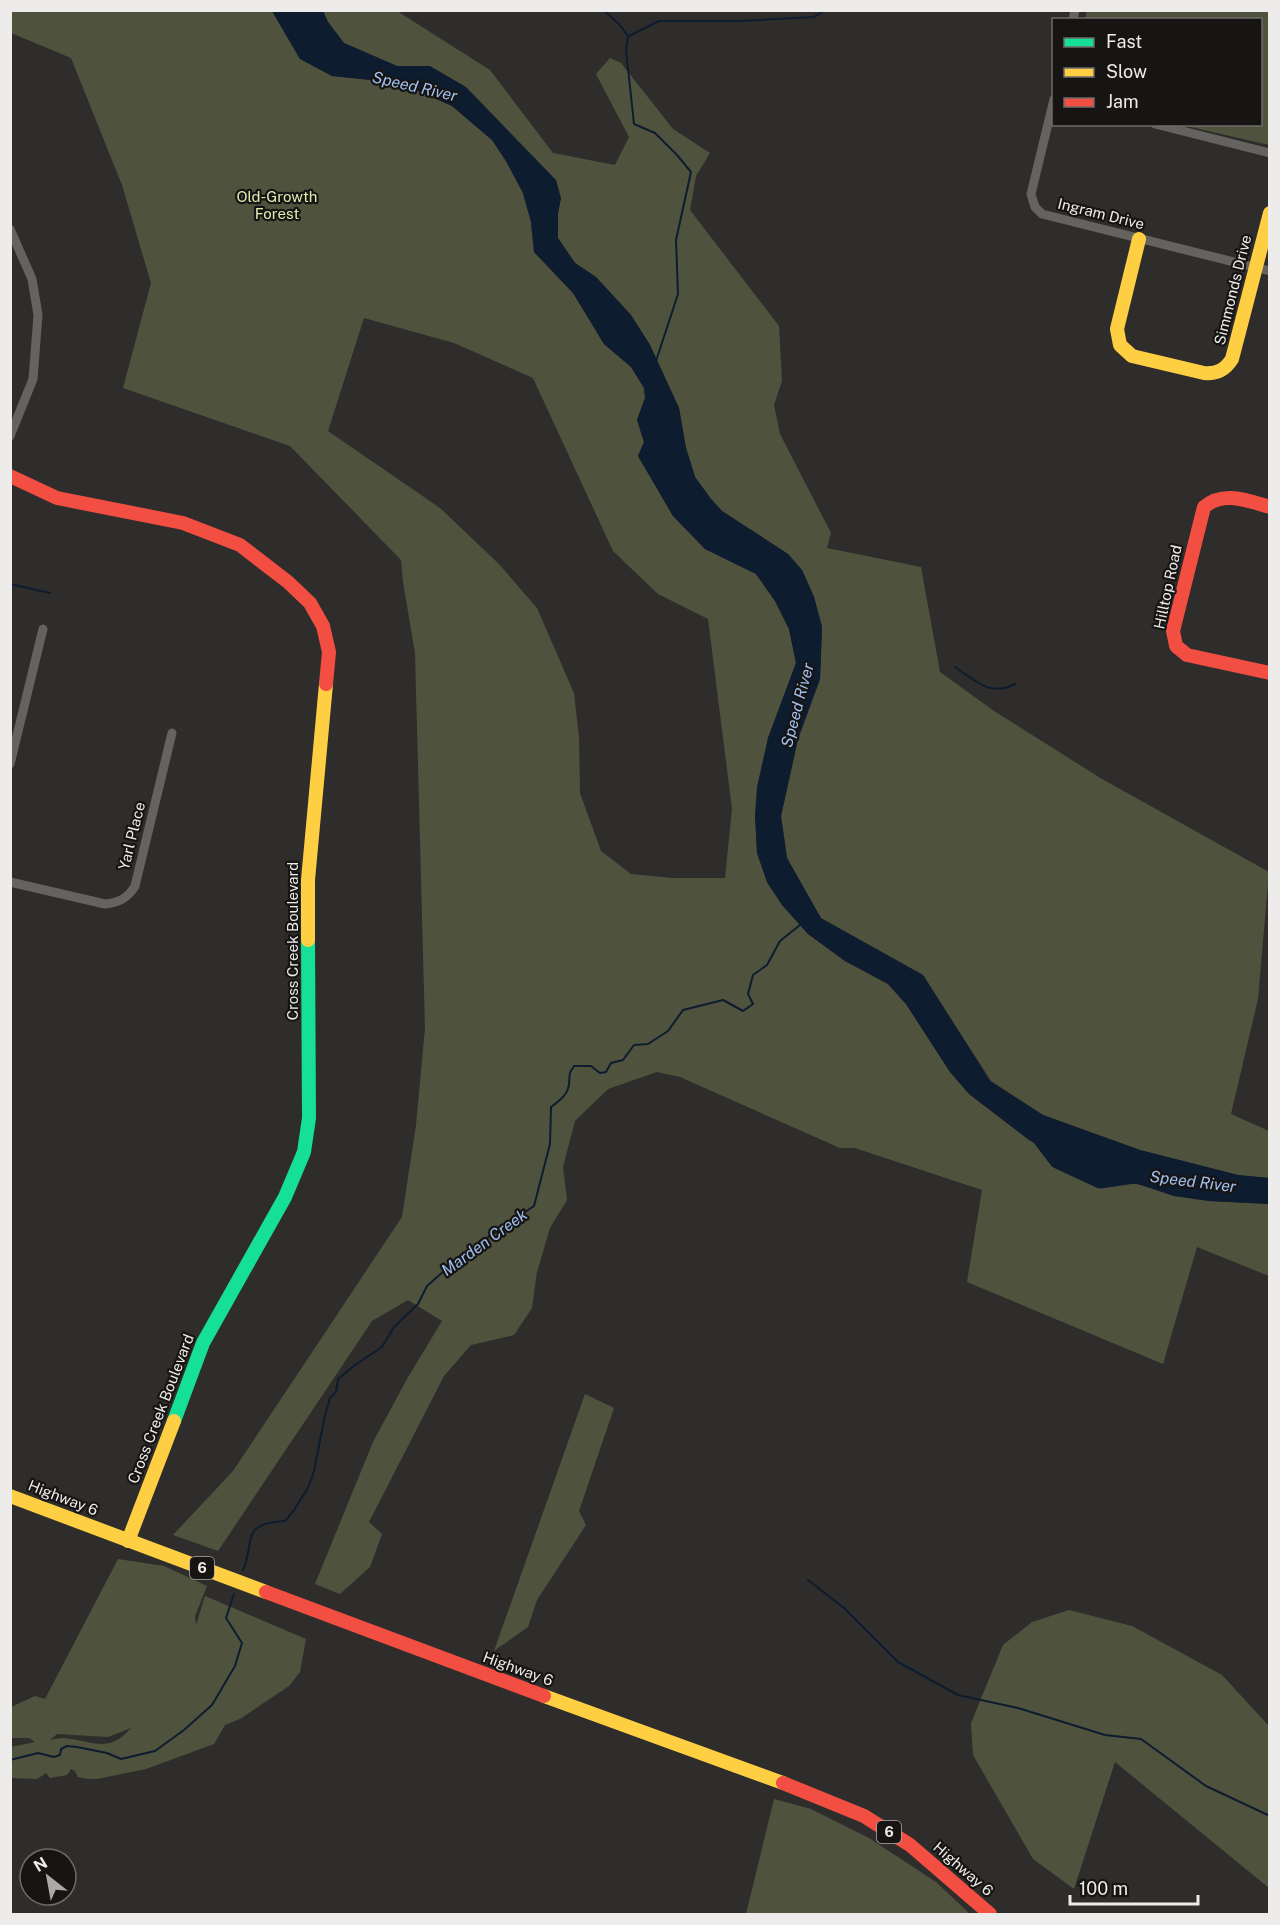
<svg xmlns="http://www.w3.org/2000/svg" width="1280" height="1925" viewBox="0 0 1280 1925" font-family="'Public Sans',sans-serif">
<rect width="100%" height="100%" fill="#2f2d2b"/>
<!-- green -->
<g fill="#4f533e" fill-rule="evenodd">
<path d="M 11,11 L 272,11 L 300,59 L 332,76 L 400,83 L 452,106 L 492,140 L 506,161 L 523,193 L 531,222 L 534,252 L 573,293 L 604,344 L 631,367 L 644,388 L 645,398 L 637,420 L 644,442 L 638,456 L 673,516 L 705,549 L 756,574 L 775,601 L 789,629 L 796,663 L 768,738 L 755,815 L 757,853 L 767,882 L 782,905 L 808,934 L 845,961 L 888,984 L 906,1004 L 950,1072 L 969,1094 L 1029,1140 L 1141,1185 L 1175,1196 L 1209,1201 L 1269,1204 L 1269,1276 L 1197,1247 L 1163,1364 L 967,1282 L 982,1190 L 855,1148 L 840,1148 L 680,1077 L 657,1072 L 608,1089 L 575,1121 L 563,1167 L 567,1200 L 550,1228 L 537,1272 L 532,1308 L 514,1335 L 471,1345 L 444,1376 L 369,1522 L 382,1534 L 370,1567 L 340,1594 L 315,1584 L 373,1442 L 407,1379 L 442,1321 L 408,1300 L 372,1321 L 218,1551 L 173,1535 L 233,1471 L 402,1217 L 416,1125 L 425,1028 L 415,653 L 403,582 L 401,560 L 290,446 L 123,388 L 151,283 L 122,185 L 71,58 L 11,33 ZM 364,318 L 454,343 L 533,378 L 613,551 L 658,594 L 708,619 L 732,809 L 725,878 L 673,878 L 631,874 L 601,851 L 580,793 L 579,738 L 574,693 L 537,608 L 499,564 L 440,508 L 328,431 Z"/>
<path d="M 323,11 L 397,11 L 490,70 L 553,153 L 615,165 L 629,137 L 596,74 L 610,58 L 621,63 L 673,129 L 710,153 L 696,176 L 690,210 L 779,326 L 782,381 L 774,405 L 780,434 L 831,533 L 827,548 L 921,567 L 940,672 L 994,711 L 1102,779 L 1269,872 L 1258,999 L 1231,1114 L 1269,1131 L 1269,1178 L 1238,1175 L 1140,1150 L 1043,1115 L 991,1081 L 923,975 L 821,919 L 787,858 L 781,816 L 798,739 L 820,679 L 822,627 L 814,597 L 802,570 L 788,554 L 722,511 L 711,499 L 695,477 L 686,448 L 679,408 L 650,345 L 631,315 L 596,277 L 575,263 L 558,238 L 558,213 L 561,198 L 430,66 L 397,66 L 344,43 L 328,22 Z"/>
<path d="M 1087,11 L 1269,11 L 1269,145 L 1182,125 L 1260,124 L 1260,20 L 1085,19 Z"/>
<path d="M 585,1394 L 614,1408 L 579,1511 L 586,1525 L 537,1600 L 528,1627 L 494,1651 Z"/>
<path d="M 118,1559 L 164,1566 L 207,1586 L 195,1616 L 196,1625 L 205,1596 L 306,1639 L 300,1672 L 289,1686 L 240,1719 L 225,1725 L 214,1744 L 146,1769 L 97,1779 L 88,1779 L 78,1777 L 75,1771 L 71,1769 L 67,1775 L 50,1778 L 46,1773 L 37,1779 L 11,1778 L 11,1747 L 35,1742 L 29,1738 L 11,1738 L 11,1707 L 35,1696 L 45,1699 ZM 131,1728 C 109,1754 93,1741 64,1738 C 59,1738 54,1739 50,1740 L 57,1734 L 108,1737 Z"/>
<path d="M 1069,1610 L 1132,1626 L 1222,1675 L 1269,1726 L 1269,1888 L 1115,1762 L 1074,1889 L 1033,1859 L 973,1755 L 971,1723 L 1003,1645 L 1032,1622 Z"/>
<path d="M 774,1799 L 811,1809 L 869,1838 L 936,1882 L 970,1914 L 746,1914 Z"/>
</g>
<!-- water -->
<path fill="#0e1c2f" d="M 272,11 L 323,11 L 328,22 L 344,43 L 397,66 L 430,66 L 466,87 L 556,180 L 561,198 L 558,213 L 558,238 L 575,263 L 596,277 L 631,315 L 650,345 L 679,408 L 686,448 L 695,477 L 711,499 L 722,511 L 788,554 L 802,570 L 814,597 L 822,627 L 820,679 L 798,739 L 781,816 L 787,858 L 821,918 L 923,975 L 990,1081 L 1043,1115 L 1140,1150 L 1238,1175 L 1269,1178 L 1269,1204 L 1209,1201 L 1174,1196 L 1141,1185 L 1082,1172 L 1029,1140 L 969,1094 L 950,1072 L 906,1004 L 888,984 L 845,961 L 808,934 L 782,905 L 767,882 L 757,853 L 755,815 L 757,787 L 768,738 L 796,663 L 789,629 L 775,601 L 756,574 L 705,549 L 673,516 L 638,456 L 644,442 L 637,420 L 645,398 L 644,388 L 631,367 L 604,344 L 573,293 L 534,252 L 531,222 L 523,193 L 506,161 L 492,140 L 452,106 L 400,83 L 332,76 L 300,59 Z"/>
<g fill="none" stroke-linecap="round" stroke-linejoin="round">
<!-- stream -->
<g stroke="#0e1c2f" stroke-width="2">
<path d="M 603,10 L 619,24 L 628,36 L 626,50 L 634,124 L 655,133 L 677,155 L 691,172 L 676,240 L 678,294 L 655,364"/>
<path d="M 629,36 L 659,21 L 740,21 L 814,17 L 825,10"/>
<path d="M 10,584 L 50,593"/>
<path d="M 955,667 C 976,681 990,697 1015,684"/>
<path d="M 243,1570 C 256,1540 239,1524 285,1521 L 294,1510 L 309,1486 L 314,1471 L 325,1415 L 330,1398 L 336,1392 L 338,1379 L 355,1365 L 382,1347 L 394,1327 L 418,1304 L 427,1286 L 462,1255 L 534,1206 L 550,1144 L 551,1107 C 559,1101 568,1095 569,1084 C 570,1074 568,1075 574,1066 L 591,1066 L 600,1073 L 606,1072 L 611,1063 L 623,1060 L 634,1045 L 648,1044 L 668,1031 L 683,1010 L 723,1000 L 743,1011 L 753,1004 L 748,994 L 753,975 L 767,965 L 780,941 L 800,925"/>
<path d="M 808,1580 L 844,1608 L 898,1662 L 958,1695 L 1018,1708 L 1105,1735 L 1141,1739 L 1206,1786 L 1270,1816"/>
<path d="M 10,1760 L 38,1753 L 54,1757 L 60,1755 L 61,1749 L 67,1746 L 77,1747 L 107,1753 L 121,1759 L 155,1751 L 184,1730 L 212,1705 L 235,1666 L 242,1643 L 226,1618 L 234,1594"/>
</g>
<!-- river -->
<path stroke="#0e1c2f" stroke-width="15" d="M 1041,1140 L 1057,1161 L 1100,1181 L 1134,1176"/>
<!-- street -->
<g stroke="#65635f" stroke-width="9">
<path d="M 1073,20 L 1075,10"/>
<path d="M 1054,99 L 1031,194 L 1035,207 L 1042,214 L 1270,271"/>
<path d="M 1155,124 L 1270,153"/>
<path d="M 10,229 L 32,279 L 38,315 L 33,379 L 10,436"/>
<path d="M 10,764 L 43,629"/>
<path d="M 10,882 L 105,904 C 119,903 128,898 135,886 L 172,733"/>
</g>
<!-- fast -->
<path stroke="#16e098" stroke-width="14" d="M 174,1421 L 203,1343 L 285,1197 L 304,1152 L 309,1118 L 308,940"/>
<!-- slow -->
<g stroke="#ffcf43" stroke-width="14">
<path d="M 1139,239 L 1117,329 L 1120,345 L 1132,356 L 1204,373 C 1217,374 1225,370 1232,359 L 1270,213"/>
<path d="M 308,940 L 308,880 L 326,684"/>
<path d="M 10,1496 L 266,1592"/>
<path d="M 128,1541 L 174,1421"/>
<path d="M 544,1696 L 783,1783"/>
</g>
<!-- jam -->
<g stroke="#f24e42" stroke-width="14">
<path d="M 10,476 L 57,498 L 183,523 L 240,545 L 288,582 L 310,603 L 323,626 L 329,652 L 326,684"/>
<path d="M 1270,507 C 1248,501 1224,490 1204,507 L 1173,631 L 1176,646 L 1187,655 L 1270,673"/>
<path d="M 266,1592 L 544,1696"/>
<path d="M 783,1783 L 864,1816 L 910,1845 L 990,1914"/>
</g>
</g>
<g text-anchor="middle" stroke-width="4.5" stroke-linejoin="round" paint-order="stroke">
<!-- shield labels -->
<g fill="#171514" stroke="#aeacaa" stroke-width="1.5">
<rect x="190" y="1557" width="24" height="22" rx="4.5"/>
<rect x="877" y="1821" width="24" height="22" rx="4.5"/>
</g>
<g font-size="14" font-weight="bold" fill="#eeecea">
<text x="202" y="1573">6</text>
<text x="889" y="1837">6</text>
</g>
<!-- park labels -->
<g font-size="15" fill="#e0ecb2" stroke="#171514">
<text x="277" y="202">Old-Growth<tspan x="277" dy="17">Forest</tspan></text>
</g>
<!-- street labels -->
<g font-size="15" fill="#eeecea" stroke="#171514">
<text transform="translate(1101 214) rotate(14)" y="5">Ingram Drive</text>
<text transform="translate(1233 290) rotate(-76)" y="5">Simmonds Drive</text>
<text transform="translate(1168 587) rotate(-78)" y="5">Hilltop Road</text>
<text transform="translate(132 836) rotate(-76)" y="5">Yarl Place</text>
<text transform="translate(293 941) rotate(-90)" y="5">Cross Creek Boulevard</text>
<text transform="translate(161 1409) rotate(-69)" y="5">Cross Creek Boulevard</text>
<text transform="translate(63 1498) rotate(21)" y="5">Highway 6</text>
<text transform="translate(518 1669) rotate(20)" y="5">Highway 6</text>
<text transform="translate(963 1869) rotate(41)" y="5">Highway 6</text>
</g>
<!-- water labels -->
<g font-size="16" font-style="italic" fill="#a0c0f0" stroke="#171514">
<text transform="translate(415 86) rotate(13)" y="6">Speed River</text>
<text transform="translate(797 705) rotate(-75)" y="6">Speed River</text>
<text transform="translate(1193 1181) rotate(7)" y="6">Speed River</text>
<text transform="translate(484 1242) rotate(-36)" y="6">Marden Creek</text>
</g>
</g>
<!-- border -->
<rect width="1280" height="1925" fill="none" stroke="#eeecea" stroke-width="24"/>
<!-- legend -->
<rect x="1052" y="18" width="210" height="108" fill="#171514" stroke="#6d6b6a" stroke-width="1.5"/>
<rect x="1064" y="38" width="30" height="9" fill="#16e098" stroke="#6d6b6a" stroke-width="1.5"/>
<text x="1106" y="48" font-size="18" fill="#eeecea">Fast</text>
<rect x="1064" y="68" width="30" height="9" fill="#ffcf43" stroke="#6d6b6a" stroke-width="1.5"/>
<text x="1106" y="78" font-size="18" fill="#eeecea">Slow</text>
<rect x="1064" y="98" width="30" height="9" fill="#f24e42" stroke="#6d6b6a" stroke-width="1.5"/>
<text x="1106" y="108" font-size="18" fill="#eeecea">Jam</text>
<!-- north arrow -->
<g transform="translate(48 1877) rotate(329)"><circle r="28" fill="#171514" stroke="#6d6b6a" stroke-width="1.5"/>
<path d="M0-4.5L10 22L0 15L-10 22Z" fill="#aba9a7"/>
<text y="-9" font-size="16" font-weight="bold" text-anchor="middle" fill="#eeecea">N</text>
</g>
<!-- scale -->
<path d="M1070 1895v9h128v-9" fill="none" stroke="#eeecea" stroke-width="3"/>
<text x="1079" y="1895" font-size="18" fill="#eeecea" stroke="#171514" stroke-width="4.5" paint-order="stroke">100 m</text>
</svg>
